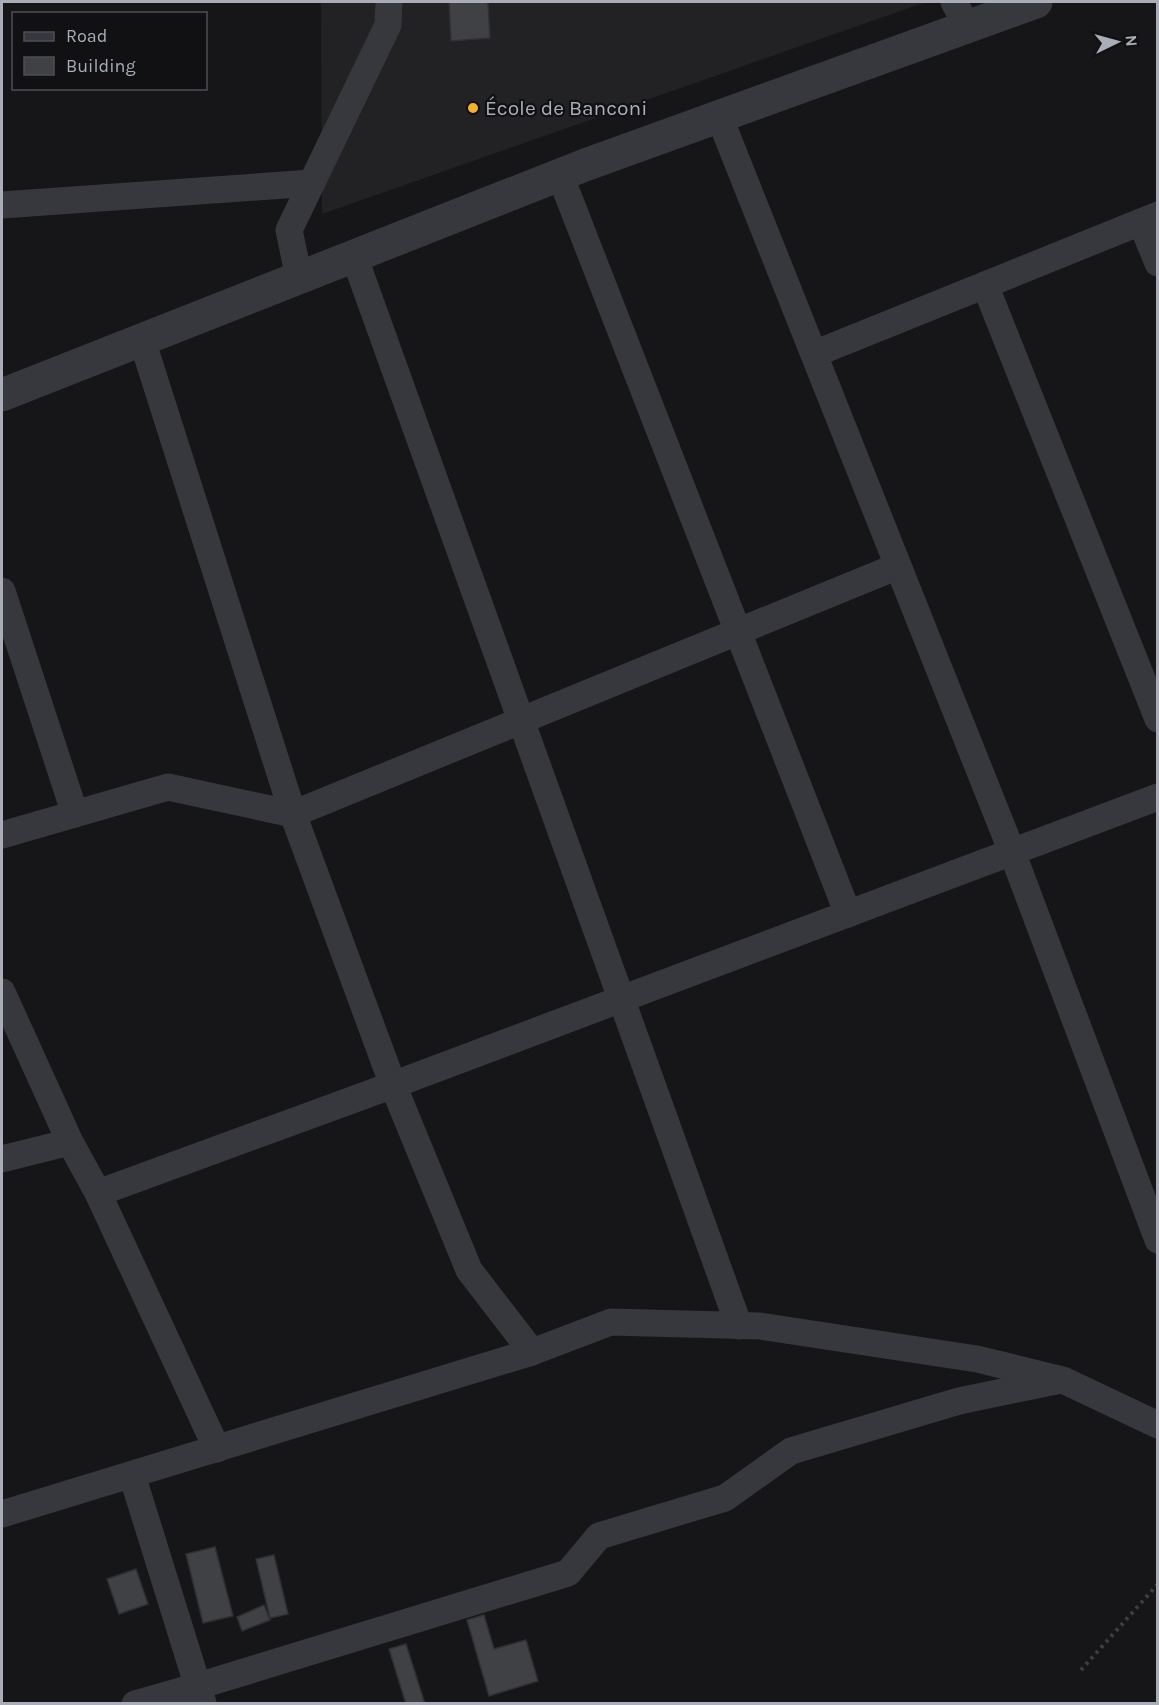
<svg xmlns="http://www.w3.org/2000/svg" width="1159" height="1705" viewBox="0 0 1159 1705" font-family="Karla,sans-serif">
<rect width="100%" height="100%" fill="#161618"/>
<!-- built -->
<path fill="#222225" d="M 321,2 L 926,2 L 322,214 Z"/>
<!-- building -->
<g fill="#404145" stroke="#303034" stroke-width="1.5">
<path d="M 449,2 L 488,2 L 490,38 L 451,41 Z"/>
<path d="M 215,1547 L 233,1616 L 203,1623 L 186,1554 Z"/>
<path d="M 274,1555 L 288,1614 L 270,1618 L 256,1559 Z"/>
<path d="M 136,1569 L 148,1604 L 119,1614 L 107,1579 Z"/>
<path d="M 264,1605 L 270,1620 L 242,1631 L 237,1617 Z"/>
<path d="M 484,1615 L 494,1649 L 526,1640 L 538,1681 L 489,1696 L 467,1620 Z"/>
<path d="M 406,1644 L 425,1704 L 406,1704 L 389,1649 Z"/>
</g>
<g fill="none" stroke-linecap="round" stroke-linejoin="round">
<!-- path -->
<path stroke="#3d3f44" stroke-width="4" stroke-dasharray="3 4.5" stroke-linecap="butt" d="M 1081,1670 L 1158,1584"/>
<!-- minor -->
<g stroke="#37383d" stroke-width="27">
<path d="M 954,2 L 967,26"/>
<path d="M 719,116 L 1012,852 L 1158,1240"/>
<path d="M 560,175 L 848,914"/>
<path d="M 2,205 L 312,183"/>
<path d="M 1141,222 L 1158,263"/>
<path d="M 354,256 L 739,1326"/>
<path d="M 299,278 L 289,230 L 388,25 L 389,2"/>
<path d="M 985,285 L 1158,719"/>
<path d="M 142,340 L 293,814 L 393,1085 L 469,1270 L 532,1352"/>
<path d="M 814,354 L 1158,215"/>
<path d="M 2,591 L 75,814"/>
<path d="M 2,835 L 168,787 L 293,814 L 898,566"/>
<path d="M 2,992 L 70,1142 L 98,1193 L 217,1449"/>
<path d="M 2,1159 L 70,1142"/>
<path d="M 98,1193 L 393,1085 L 1158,797"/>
<path d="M 132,1475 L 203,1703"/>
<path d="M 2,1514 L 532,1352 L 611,1322 L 760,1326 L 977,1359 L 1063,1380 L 1158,1425"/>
<path d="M 135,1704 L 198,1686 L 568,1573 L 599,1536 L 725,1498 L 791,1451 L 959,1401 L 1056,1381"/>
</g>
<!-- tertiary -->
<path stroke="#37383d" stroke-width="33" d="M 2,395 L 585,165 L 1036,2"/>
</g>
<!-- markers -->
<circle fill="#f2b134" stroke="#111113" stroke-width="2" cx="473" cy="108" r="6"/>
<g text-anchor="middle" stroke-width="4.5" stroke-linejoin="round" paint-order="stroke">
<!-- poi labels -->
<g font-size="21" fill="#a8adb8" stroke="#111113" text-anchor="start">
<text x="485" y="115">École de Banconi</text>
</g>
</g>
<!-- border -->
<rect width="1159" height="1705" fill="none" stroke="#a8adb8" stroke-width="6"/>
<!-- legend -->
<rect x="12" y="12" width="195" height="78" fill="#111113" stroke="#4d4f55" stroke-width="1.5"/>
<rect x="24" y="32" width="30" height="9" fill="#37383d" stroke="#4d4f55" stroke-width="1.5"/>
<text x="66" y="42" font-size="18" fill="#a8adb8">Road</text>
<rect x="24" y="57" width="30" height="18" fill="#404145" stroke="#4d4f55" stroke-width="1.5"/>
<text x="66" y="72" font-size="18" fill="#a8adb8">Building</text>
<!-- north arrow -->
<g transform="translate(1117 42) rotate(85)" stroke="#111113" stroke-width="4.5" paint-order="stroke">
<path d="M0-4.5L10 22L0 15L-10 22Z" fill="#a8adb8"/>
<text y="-9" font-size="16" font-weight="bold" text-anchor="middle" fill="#a8adb8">N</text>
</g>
</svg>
